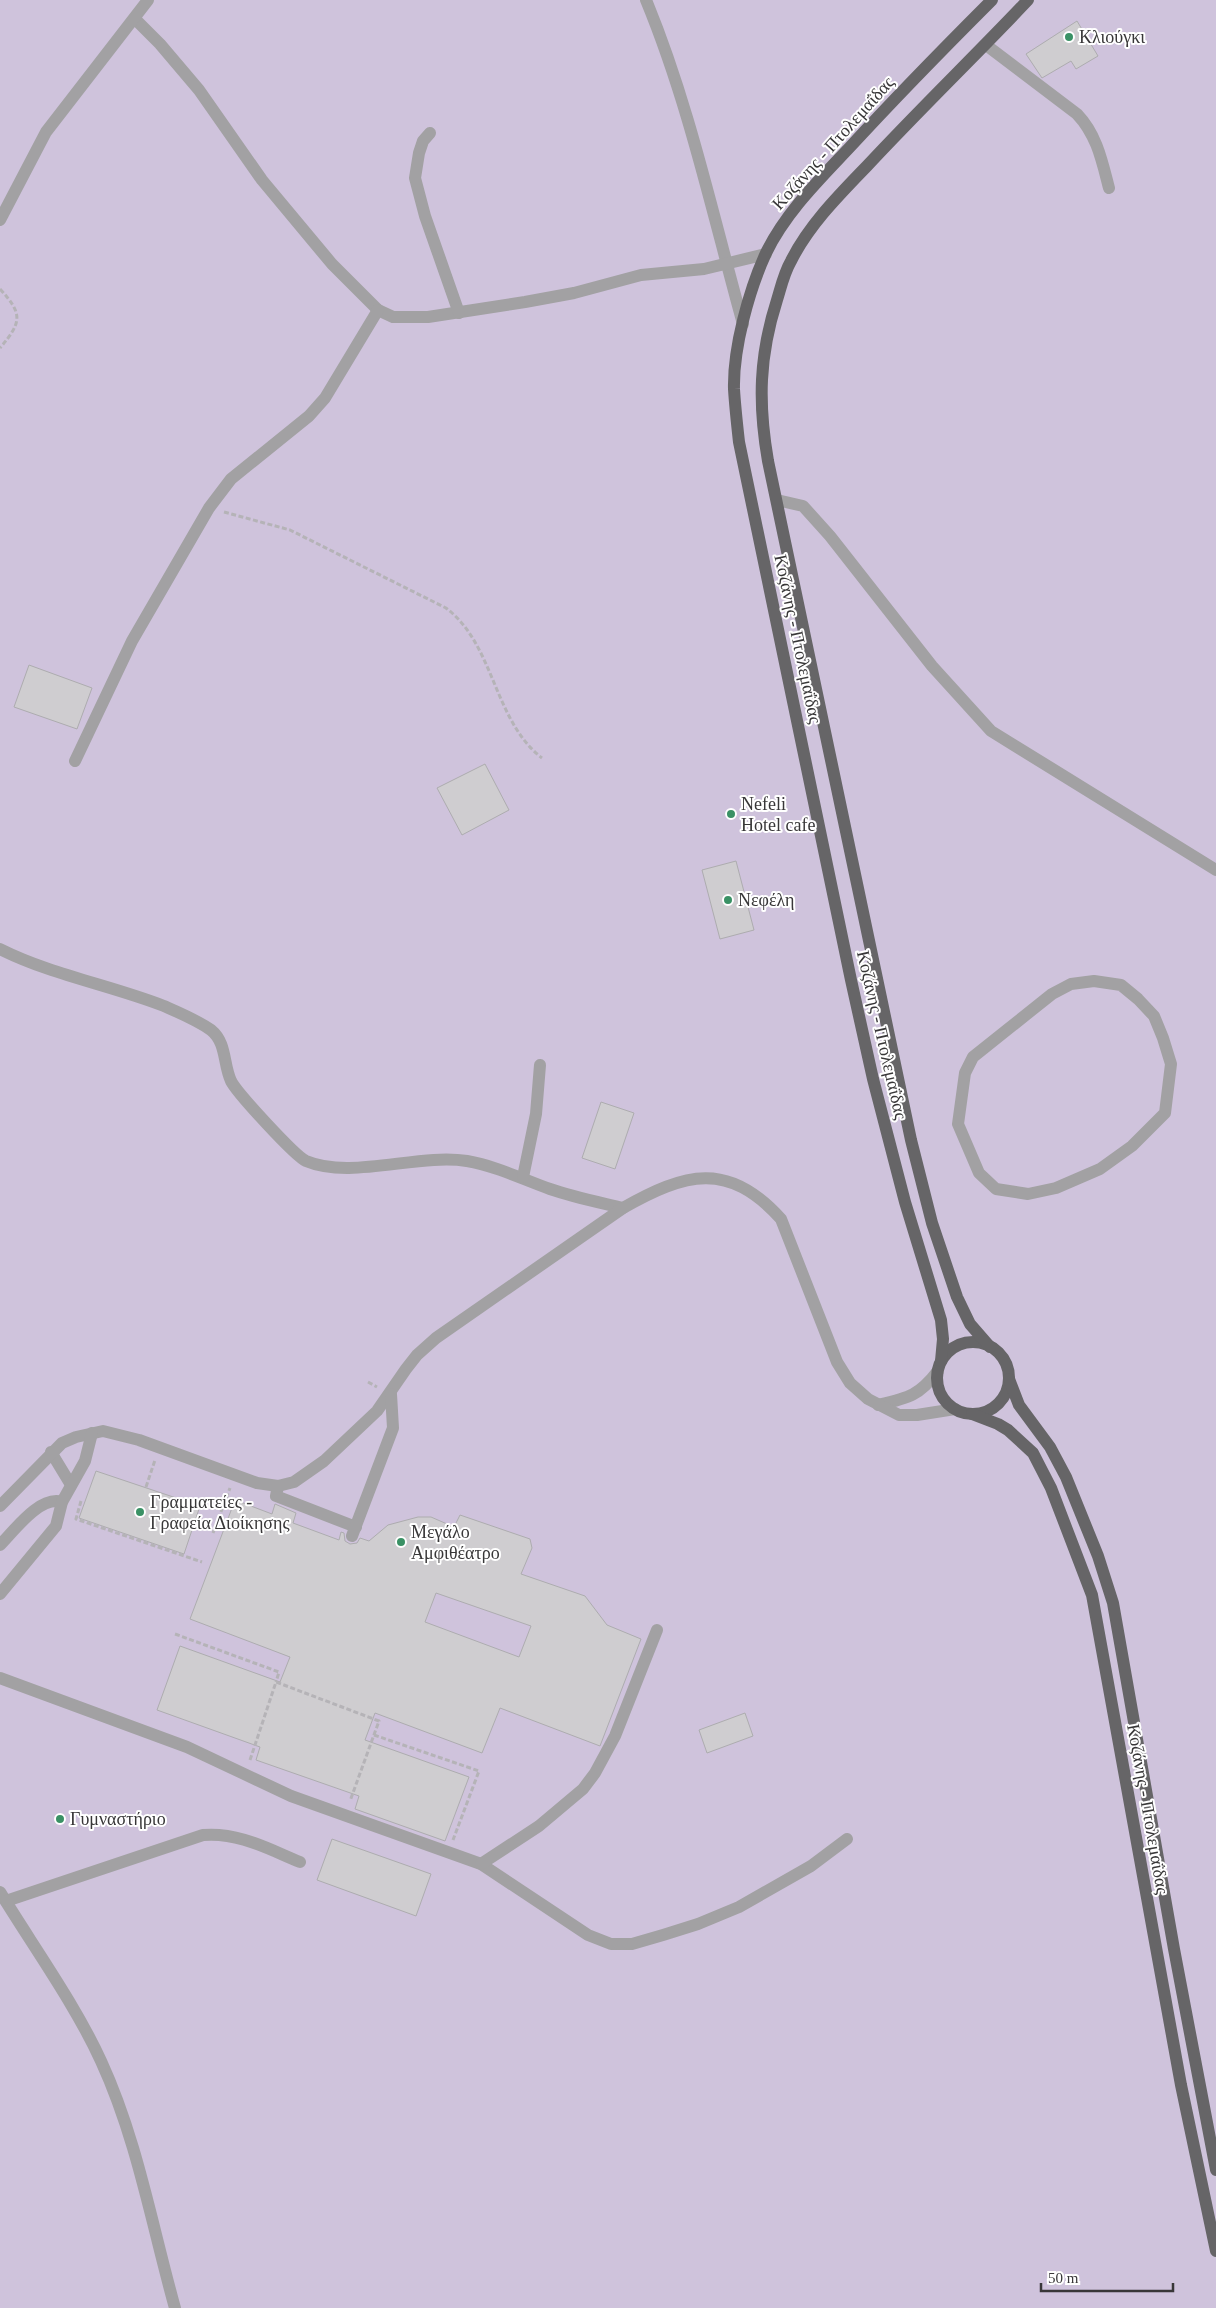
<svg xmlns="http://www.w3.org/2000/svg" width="1216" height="2308" viewBox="0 0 1216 2308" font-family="'Times New Roman',serif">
<rect width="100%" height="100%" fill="#ebe9ed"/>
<!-- green -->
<rect fill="#cfc3dc" x="0" y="0" width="1216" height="2308"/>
<!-- building -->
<g fill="#cfcdd0" stroke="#adacaf" fill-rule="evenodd">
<path d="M 1077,21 L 1098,56 L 1076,69 L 1071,61 L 1042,78 L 1026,54 Z"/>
<path d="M 29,665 L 92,688 L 77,729 L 14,707 Z"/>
<path d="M 485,764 L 509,810 L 462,835 L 437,788 Z"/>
<path d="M 736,861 L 754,930 L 720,939 L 702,870 Z"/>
<path d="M 601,1102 L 634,1113 L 615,1169 L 582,1158 Z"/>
<path d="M 96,1471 L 200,1506 L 184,1554 L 79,1518 Z"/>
<path d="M 235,1500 L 272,1514 L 275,1504 L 296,1513 L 293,1523 L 339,1540 L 341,1532 L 344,1533 L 345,1541 L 350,1544 L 357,1543 L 360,1538 L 369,1541 L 388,1525 L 418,1517 L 431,1517 L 454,1527 L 460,1515 L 530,1539 L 532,1548 L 521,1574 L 585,1596 L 607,1625 L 641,1639 L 600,1746 L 500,1708 L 482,1753 L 375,1713 L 365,1740 L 469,1777 L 445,1841 L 355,1809 L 359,1796 L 256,1760 L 260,1747 L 157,1710 L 180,1646 L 280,1682 L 290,1657 L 190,1619 ZM 436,1593 L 531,1626 L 519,1657 L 425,1622 Z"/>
<path d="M 745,1713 L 753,1736 L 707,1753 L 699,1730 Z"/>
<path d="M 332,1839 L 431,1874 L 416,1916 L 317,1880 Z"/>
</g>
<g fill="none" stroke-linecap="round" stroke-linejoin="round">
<!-- path -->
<g stroke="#b5b3b7" stroke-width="3" stroke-dasharray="5 2.5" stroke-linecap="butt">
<path d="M 0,289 C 23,314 22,322 0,348"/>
<path d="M 224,512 L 290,530 L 446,608 C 495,645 493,720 542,758"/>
<path d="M 368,1382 L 377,1387"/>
<path d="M 146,1487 L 155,1460"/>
<path d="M 81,1501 L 76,1519 L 202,1562"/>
<path d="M 213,1533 L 230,1488"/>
<path d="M 175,1634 L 279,1672 L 276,1682"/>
<path d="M 374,1735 L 479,1771 L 453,1840"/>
<path d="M 250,1760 L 276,1682 L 379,1721 L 350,1801"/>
</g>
<!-- minor -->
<g stroke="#a2a1a3" stroke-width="12">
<path d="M 646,0 C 689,104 713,216 743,324"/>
<path d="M 135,19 L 160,44 L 199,90 L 262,180 L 332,264 L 378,310 L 393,317 L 428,317 L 525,302 L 574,293 L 641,275 L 704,269 L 766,254"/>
<path d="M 986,45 L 1077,114 C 1097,135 1102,161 1109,188"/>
<path d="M 430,133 L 423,141 L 419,153 L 415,178 L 425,216 L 459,313"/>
<path d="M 0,220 L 46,132 L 148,0"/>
<path d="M 777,500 L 803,506 L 830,536 L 932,666 L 991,731 L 1216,870"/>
<path d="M 75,761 L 132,641 L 209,508 L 231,479 L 309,416 L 325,398 L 378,310"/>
<path d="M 0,949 C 52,975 110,985 164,1006 C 180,1013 197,1020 211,1030 C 227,1043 223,1064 231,1081 C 237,1093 295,1156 306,1161 C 351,1180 419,1153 467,1161 C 496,1166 522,1179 550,1189 C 573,1197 598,1202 623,1208"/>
<path d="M 1094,981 L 1121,985 L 1138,999 L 1154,1016 L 1163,1038 L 1171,1064 L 1165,1113 L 1132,1146 L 1100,1169 L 1056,1188 L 1028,1194 L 996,1189 L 979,1173 L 958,1124 L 965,1073 L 973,1057 L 1052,994 L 1071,984 Z"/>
<path d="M 523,1177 L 536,1114 L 540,1065"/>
<path d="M 878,1405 C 908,1398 919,1396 938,1371"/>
<path d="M 51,1452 L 71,1485"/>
<path d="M 278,1486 L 276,1496 L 356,1527"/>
<path d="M 0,1506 L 62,1443 L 76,1437 L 103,1431 L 139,1440 L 257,1483 L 278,1486 L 294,1482 L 324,1461 L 377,1411 L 406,1369 L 417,1355 L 436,1338 L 623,1208 C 685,1173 728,1160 781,1219 L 837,1362 L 850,1383 L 868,1399 L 899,1415 L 917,1415 L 955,1409"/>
<path d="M 352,1536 L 393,1428 L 391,1394"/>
<path d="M 0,1545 C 14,1531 40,1495 62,1502"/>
<path d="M 0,1594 L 56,1526 L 62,1502 L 85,1461 L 92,1433"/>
<path d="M 0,1678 L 187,1747 L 291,1796 L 481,1864 L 588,1935 L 611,1944 L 632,1944 L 663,1935 L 698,1924 L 739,1907 L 811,1866 L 847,1839"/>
<path d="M 481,1864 L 539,1826 L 583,1789 L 595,1773 L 615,1736 L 657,1630"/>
<path d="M 0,1892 C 33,1946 75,2004 101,2061 C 137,2139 152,2226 175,2308"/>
<path d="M 6,1901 L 203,1835 C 239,1832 268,1849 300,1862"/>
</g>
<!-- major -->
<g stroke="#666567" stroke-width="12">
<circle cx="973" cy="1378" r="36"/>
<path d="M 990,1347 L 970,1324 L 957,1297 L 932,1223 L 911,1140 L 768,461 C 758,403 759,356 777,300 C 781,287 784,273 791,261 C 809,225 839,195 867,166 C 919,110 975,56 1028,0"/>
<path d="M 941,1361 L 943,1339 L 941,1320 L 905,1202 L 873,1079 L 851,980 L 739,442 C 737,424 735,406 734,389 C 733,348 749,290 766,253 C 786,212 819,180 850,147 C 896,97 944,48 992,0"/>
<path d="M 1009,1379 L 1019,1405 L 1050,1447 L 1066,1477 L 1098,1556 L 1113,1603 L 1174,1949 L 1216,2170"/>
<path d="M 972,1414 L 998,1424 L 1008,1430 L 1033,1453 L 1051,1488 L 1092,1595 L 1181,2085 L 1216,2251"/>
</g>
</g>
<!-- markers -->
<g fill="#3a9165" stroke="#fff" stroke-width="2">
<circle cx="1069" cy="37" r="5"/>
<circle cx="731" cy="814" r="5"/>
<circle cx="728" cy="900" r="5"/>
<circle cx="140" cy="1512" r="5"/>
<circle cx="401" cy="1542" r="5"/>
<circle cx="60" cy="1819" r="5"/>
</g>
<g text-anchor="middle" stroke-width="4" stroke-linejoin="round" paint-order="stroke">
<!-- poi labels -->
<g font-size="18" fill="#383738" stroke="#fff" text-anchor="start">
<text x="1079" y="43">Κλιούγκι</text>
<text x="741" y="810">Nefeli<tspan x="741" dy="21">Hotel cafe</tspan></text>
<text x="738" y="906">Νεφέλη</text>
<text x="150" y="1508">Γραμματείες -<tspan x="150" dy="21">Γραφεία Διοίκησης</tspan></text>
<text x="411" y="1538">Μεγάλο<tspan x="411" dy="21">Αμφιθέατρο</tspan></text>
<text x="70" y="1825">Γυμναστήριο</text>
</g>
<!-- street labels -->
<g font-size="18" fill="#383738" stroke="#fff">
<text transform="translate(833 143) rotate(-48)" y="6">Κοζάνης - Πτολεμαΐδας</text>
<text transform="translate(798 639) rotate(78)" y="6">Κοζάνης - Πτολεμαΐδας</text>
<text transform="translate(882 1035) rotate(77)" y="6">Κοζάνης - Πτολεμαΐδας</text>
<text transform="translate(1148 1809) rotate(80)" y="6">Κοζάνης - Πτολεμαΐδας</text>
</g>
</g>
<!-- scale -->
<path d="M1041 2283v8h132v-8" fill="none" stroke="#383738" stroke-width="2.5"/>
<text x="1048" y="2283" font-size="15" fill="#383738" stroke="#ffffff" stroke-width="4" paint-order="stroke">50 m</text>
</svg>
